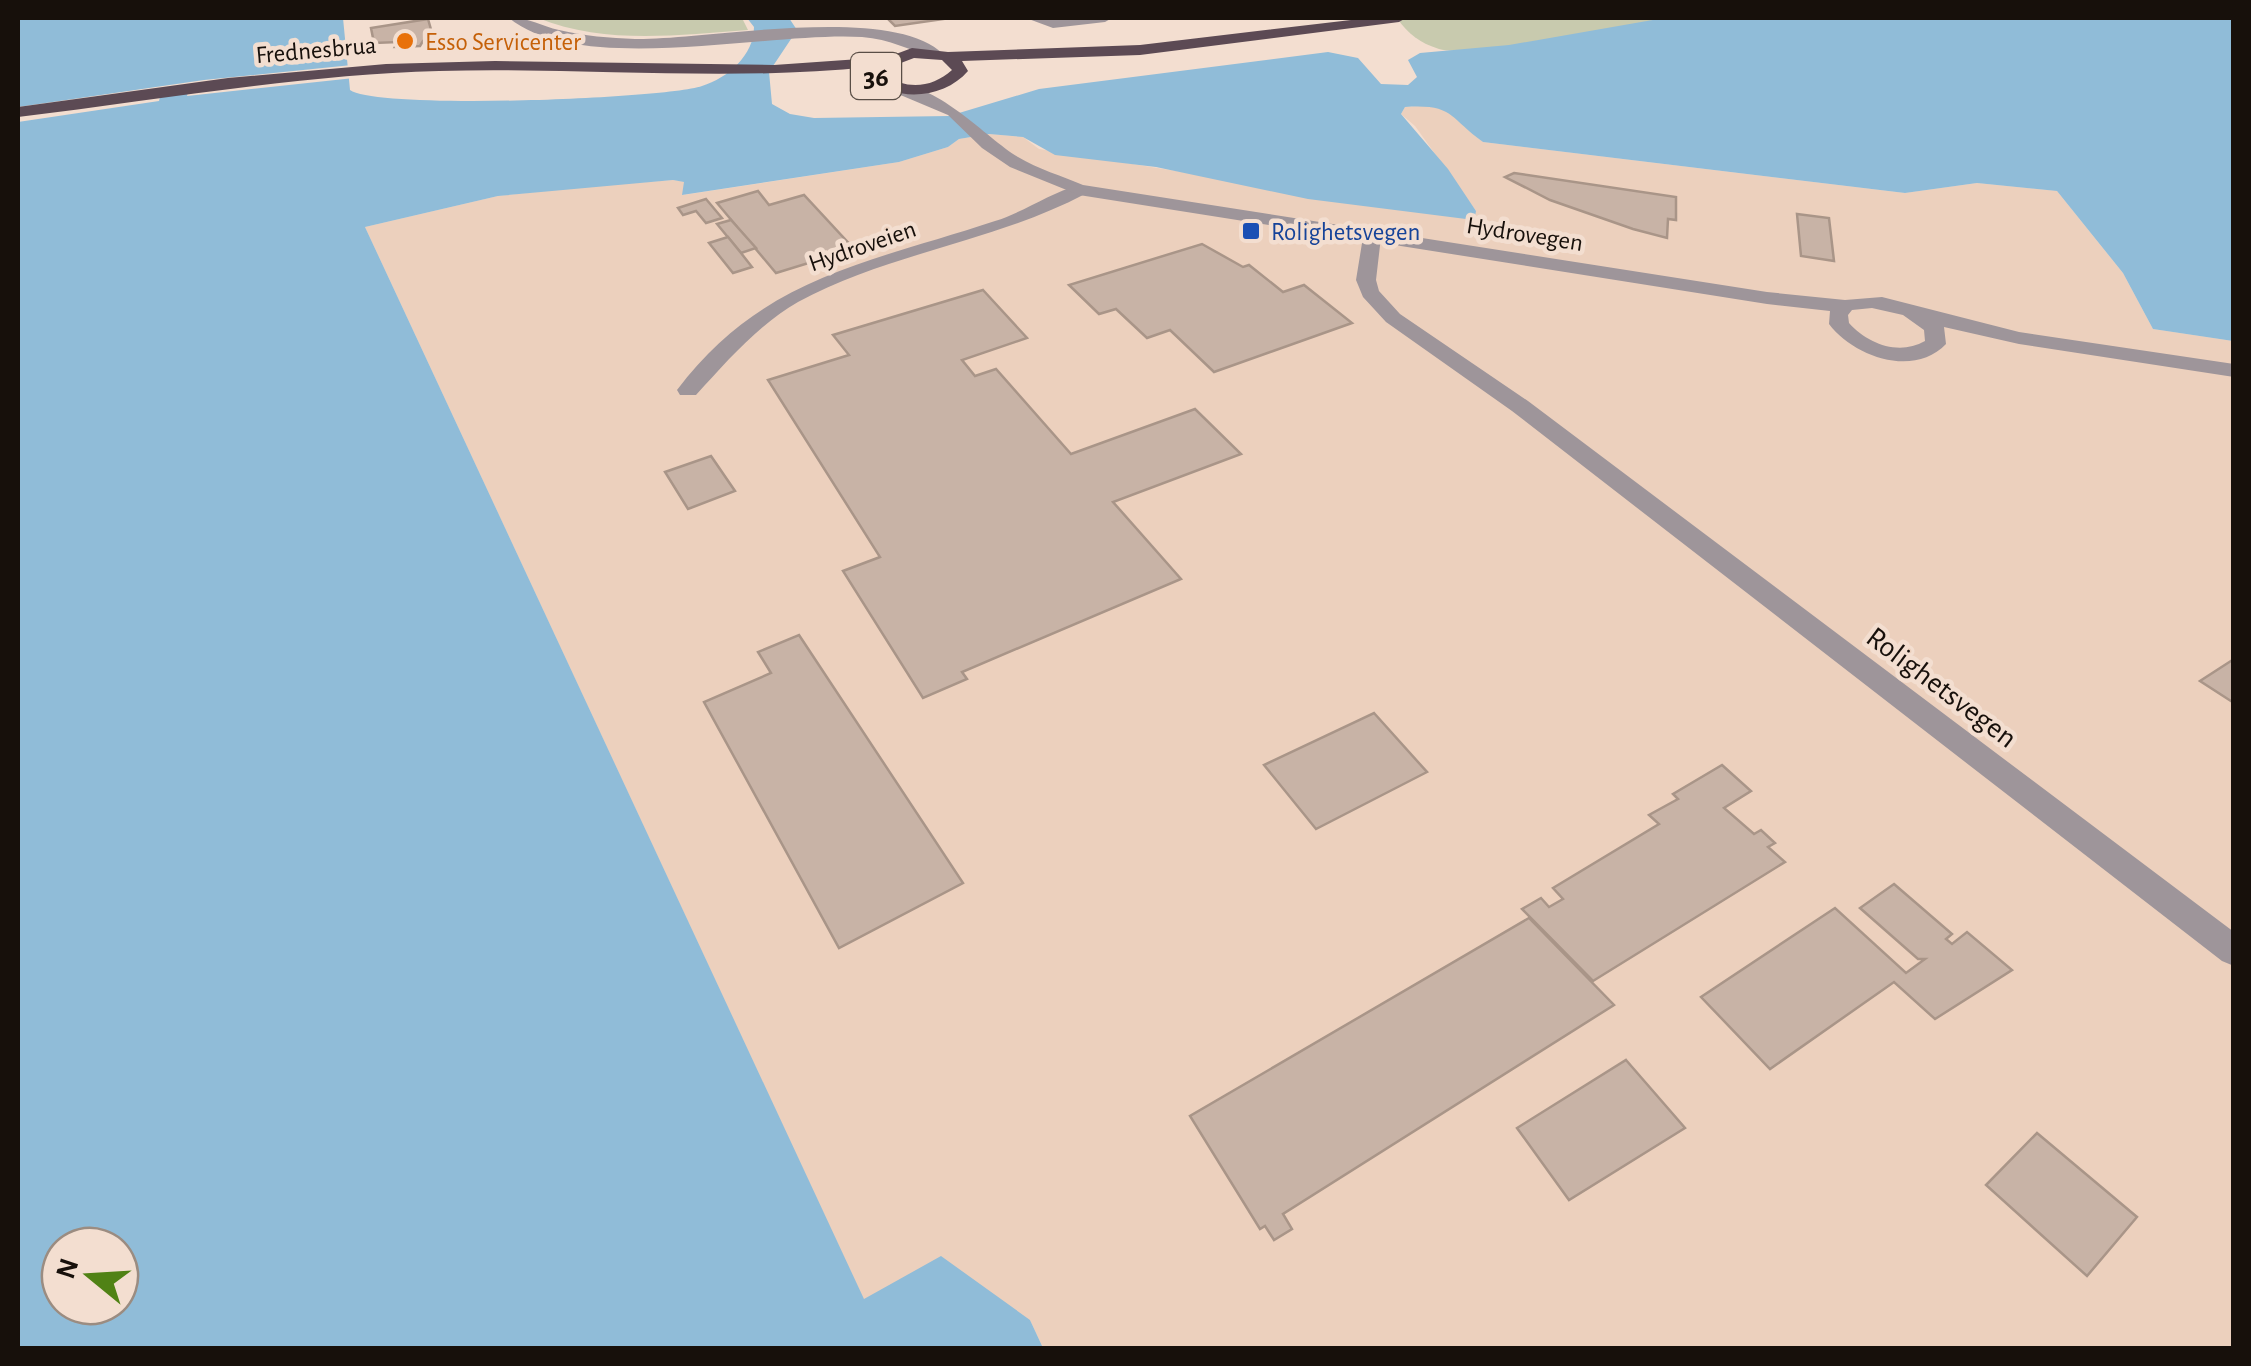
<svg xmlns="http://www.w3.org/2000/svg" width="2251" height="1366" viewBox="0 0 2251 1366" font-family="'Alegreya Sans',sans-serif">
<rect width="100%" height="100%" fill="#f3ded0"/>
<!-- built -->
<path fill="#ecd0bd" d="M 1434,105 L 1453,115 L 1483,142 L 1905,193 L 1977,183 L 2057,191 L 2123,273 L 2153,329 L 2233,341 L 2233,1348 L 1043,1348 L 1030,1320 L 864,1300 L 365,227 L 498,196 L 582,187 L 673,180 L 685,182 L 683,195 L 899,162 L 948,147 L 959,139 L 989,134 L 1023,137 L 1039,149 L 1201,175 L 1476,211 L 1415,126 L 1401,114 L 1405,107 Z"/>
<!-- green -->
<g fill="#c8caae">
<path d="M 538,18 L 742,18 L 748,30 C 677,35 605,45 538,18 Z"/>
<path d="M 1397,18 L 1664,18 C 1627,26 1469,58 1439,49 C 1420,43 1408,34 1397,18 Z"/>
</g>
<!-- water -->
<path fill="#90bcd8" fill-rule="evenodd" d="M 18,18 L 343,18 L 350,90 C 378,110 663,99 702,86 C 728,78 754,55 754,27 L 747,18 L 789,18 L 797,30 L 769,72 L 772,104 L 790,114 L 814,118 L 949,116 L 1039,89 L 1328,52 L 1358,58 L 1381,84 L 1408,85 L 1417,77 L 1408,60 L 1420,53 L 1509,45 L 1664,18 L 2233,18 L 2233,341 L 2153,329 L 2123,273 L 2057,191 L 1977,183 L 1905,193 L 1483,142 C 1448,117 1454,104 1405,107 L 1401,114 L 1448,169 L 1476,211 L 1475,216 L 1466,219 L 1308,199 L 1156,167 L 1055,155 L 1023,137 L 989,134 L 959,139 L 948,147 L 899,162 L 682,195 L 684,182 L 673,180 L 498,196 L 365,227 L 864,1299 L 941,1256 L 1030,1320 L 1043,1348 L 18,1348 ZM 60,1246 L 120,1246 L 120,1306 L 60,1306 Z"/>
<!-- pier -->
<path fill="#f3ded0" d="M 352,65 L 354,78 L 187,96 L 190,85 L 162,89 L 159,101 L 18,122 L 18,107 L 204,80 Z"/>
<!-- building -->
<g fill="#c8b3a6" stroke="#a99588" stroke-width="2.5">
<path d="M 887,18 L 950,18 L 895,26 Z"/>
<path d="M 428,19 L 434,40 L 423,41 L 420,46 L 395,47 L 398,42 L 374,43 L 371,28 Z"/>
<path d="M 1514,173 L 1676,197 L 1676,220 L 1668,219 L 1667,238 L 1633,229 L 1550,200 L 1505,177 Z"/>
<path d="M 758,191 L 769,205 L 804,195 L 854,249 L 776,273 L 717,203 Z"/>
<path d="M 706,199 L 722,218 L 706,223 L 696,211 L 683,215 L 678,208 Z"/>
<path d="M 1797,214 L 1829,218 L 1834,261 L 1801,256 Z"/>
<path d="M 731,220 L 756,248 L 741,253 L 717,224 Z"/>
<path d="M 728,237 L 741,253 L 752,267 L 733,273 L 709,243 Z"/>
<path d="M 1202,244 L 1243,267 L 1249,265 L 1283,292 L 1304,285 L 1352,323 L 1214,372 L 1170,330 L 1147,338 L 1116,309 L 1099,314 L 1069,285 Z"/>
<path d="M 983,290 L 1027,338 L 962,360 L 975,376 L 996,369 L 1071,454 L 1195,409 L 1241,454 L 1113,502 L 1181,579 L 962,672 L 967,679 L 923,698 L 843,571 L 880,557 L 768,380 L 849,355 L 833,335 Z"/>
<path d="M 711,456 L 735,491 L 688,509 L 665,472 Z"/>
<path d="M 799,635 L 963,883 L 839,948 L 704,702 L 771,673 L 758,652 Z"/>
<path d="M 2234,659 L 2234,703 L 2200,681 Z"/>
<path d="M 1374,713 L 1427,772 L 1316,829 L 1264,765 Z"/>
<path d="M 1722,765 L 1751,791 L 1724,808 L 1754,834 L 1761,830 L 1775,843 L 1768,847 L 1785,862 L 1593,981 L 1522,909 L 1541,898 L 1549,907 L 1563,899 L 1553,888 L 1659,824 L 1649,815 L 1678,799 L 1673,794 Z"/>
<path d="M 1894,884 L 1952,934 L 1946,939 L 1952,944 L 1967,932 L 2012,970 L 1935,1019 L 1894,982 L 1770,1069 L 1701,997 L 1835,908 L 1906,973 L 1925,959 L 1918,959 L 1860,908 Z"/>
<path d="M 1529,918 L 1614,1005 L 1283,1214 L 1292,1229 L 1274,1240 L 1265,1226 L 1260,1229 L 1190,1116 Z"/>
<path d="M 1626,1060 L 1685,1128 L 1569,1200 L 1517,1128 Z"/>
<path d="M 2037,1133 L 2137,1217 L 2087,1276 L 1986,1185 Z"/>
</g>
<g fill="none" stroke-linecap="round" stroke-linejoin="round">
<!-- minor -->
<g fill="#9e959a" fill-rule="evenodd">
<path d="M 1026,18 L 1112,18 L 1105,22 L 1053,28 Z"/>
<path d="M 1079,185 L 1088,190 L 1085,194 C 994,242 888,253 798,302 C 758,325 727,361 696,395 L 680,395 L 677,390 C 763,276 869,263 995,221 C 1024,212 1050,193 1079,185 Z"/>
<path d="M 1372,231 L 1381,237 L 1376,280 L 1379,291 L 1400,314 L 1528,401 L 2234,932 L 2234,966 L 2222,961 L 1512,411 L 1386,322 L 1363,297 L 1356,280 L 1363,237 Z"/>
</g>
<!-- tertiary -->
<g fill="#9e959a" fill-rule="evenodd">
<path d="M 509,18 C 528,17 541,26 559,30 C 584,36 610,38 635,39 C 707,40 891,3 943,54 L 935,59 C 910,50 890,39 862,37 C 771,31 581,77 509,18 Z"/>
<path d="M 891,85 C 935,80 984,136 1018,157 C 1038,169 1062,176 1083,185 L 1767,292 L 1845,300 L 1882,297 L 2019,332 L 2234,364 L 2234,377 L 2019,344 L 1944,327 L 1946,344 C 1914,378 1854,357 1829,324 L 1830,311 L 1767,304 L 1079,195 L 1010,167 L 982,148 L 948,115 L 891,91 ZM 1872,308 L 1903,315 L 1924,330 L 1925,341 C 1899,356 1868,344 1849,323 L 1848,315 L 1852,310 Z"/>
</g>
<!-- trunk -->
<path fill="#5c4a54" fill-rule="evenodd" d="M 1368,18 L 1406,18 L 1399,22 L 1140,55 L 962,61 L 968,71 C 944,99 895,103 868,77 L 870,67 C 726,82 583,67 439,71 C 297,75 158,100 18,117 L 18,107 L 228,78 L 386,64 L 495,61 L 774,65 L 888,57 L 912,48 L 948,52 L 1140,45 ZM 914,58 L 942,60 L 952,70 C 932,88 907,90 884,75 L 885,69 Z"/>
</g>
<!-- markers -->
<circle fill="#e8710a" stroke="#f3ded0" stroke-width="4" cx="405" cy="41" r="10"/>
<rect fill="#1a4fb4" stroke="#f3ded0" stroke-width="4" x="1241" y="221" width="20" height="20" rx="5"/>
<g text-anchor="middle" stroke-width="9" stroke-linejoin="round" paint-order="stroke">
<!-- far-food labels -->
<g font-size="25" fill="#c56008" stroke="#f3ded0" text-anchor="start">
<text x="425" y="50">Esso Servicenter</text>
</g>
<!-- far-street labels -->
<g font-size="25" fill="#17100b" stroke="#f3ded0">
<text transform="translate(316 49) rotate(-5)" y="9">Frednesbrua</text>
<text transform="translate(1525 233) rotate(9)" y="9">Hydrovegen</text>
<text transform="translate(862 245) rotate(-19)" y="9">Hydroveien</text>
</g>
<!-- far-transit labels -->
<g font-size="25" fill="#164399" stroke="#f3ded0" text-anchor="start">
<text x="1271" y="240">Rolighetsvegen</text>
</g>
<!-- shield labels -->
<rect fill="#f3ded0" stroke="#594e46" stroke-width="2.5" x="851" y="53" width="50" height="46" rx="8"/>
<g font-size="28" font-weight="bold" fill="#17100b">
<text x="876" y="86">36</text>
</g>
<!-- street labels -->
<g font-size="30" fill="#17100b" stroke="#f3ded0">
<text transform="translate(1942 687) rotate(37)" y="10">Rolighetsvegen</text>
</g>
</g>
<!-- border -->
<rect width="2251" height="1366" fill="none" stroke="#17100b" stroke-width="40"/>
<!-- north arrow -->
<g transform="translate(90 1276) rotate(288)"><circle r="48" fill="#f3ded0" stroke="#9b8c81" stroke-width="2.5"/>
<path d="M0-8L18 38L0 25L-18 38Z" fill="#508215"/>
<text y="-15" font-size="28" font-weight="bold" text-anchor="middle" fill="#17100b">N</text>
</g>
</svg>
